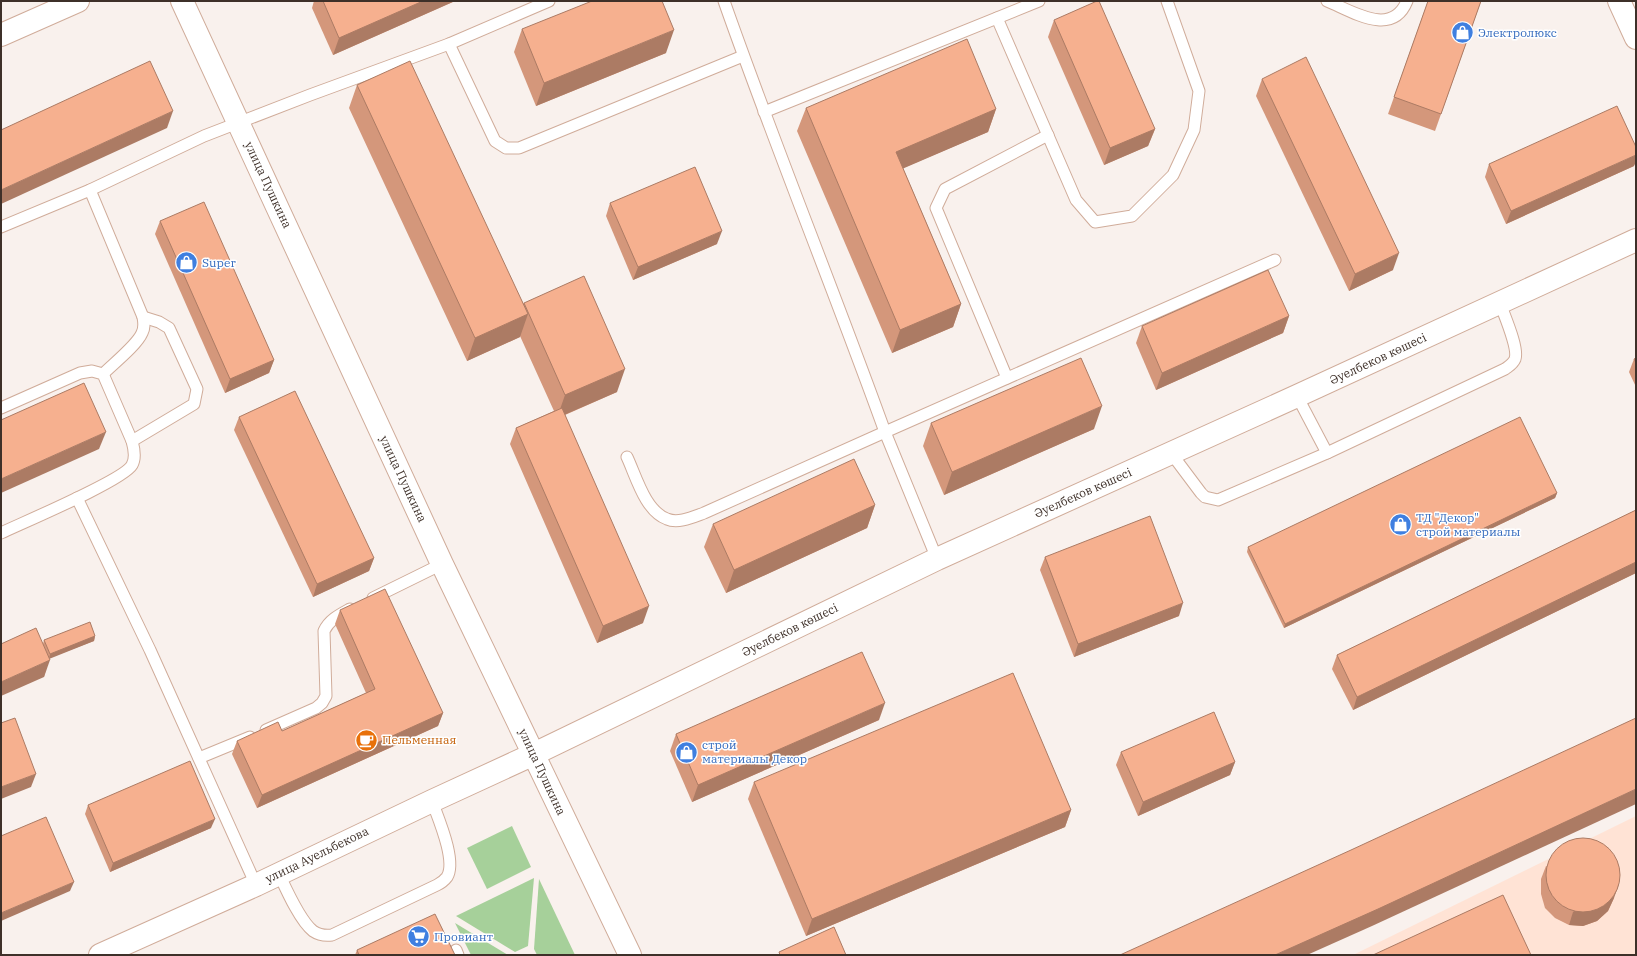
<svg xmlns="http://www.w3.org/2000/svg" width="1637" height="956" viewBox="0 0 1637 956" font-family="'IBM Plex Serif',serif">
<rect width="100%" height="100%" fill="#f9f1ed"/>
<!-- built -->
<path fill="#ffe3d5" d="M 1636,816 L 1636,955 L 1353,955 Z"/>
<!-- green -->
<g fill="#a6d09a">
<path d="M 512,826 L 531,867 L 487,889 L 467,848 Z"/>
<path d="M 534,878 L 528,946 L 515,952 L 456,916 Z"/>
<path d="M 539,879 L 575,955 L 537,955 L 534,949 Z"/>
<path d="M 455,923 L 508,955 L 471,955 Z"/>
</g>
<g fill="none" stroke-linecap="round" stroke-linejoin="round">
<defs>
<g id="service">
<path d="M 1327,1 C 1352,11 1392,38 1407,1"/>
<path d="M 997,18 L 1076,200 L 1095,222 L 1132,216 L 1173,175 L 1194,130 L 1199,91 L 1167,1"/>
<path d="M 449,44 L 495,141 L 506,148 L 519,148 L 743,56"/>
<path d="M 764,112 L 1039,1"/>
<path d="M 90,190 L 143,317 C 144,323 145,327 142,333 C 137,345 113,364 103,374"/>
<path d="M 1,227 L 90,190 L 204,136 L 310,95 L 449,44 L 549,1"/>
<path d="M 1007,378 L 936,208 L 945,189 L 1048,135"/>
<path d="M 1297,396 L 1327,453"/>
<path d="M 1,408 L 80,373 L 92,371 L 103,374 L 132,441 C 134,448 136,458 132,465 C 124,480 22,523 1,533"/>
<path d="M 132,441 L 194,404 L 197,389 L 169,328 L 159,322 L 143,317"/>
<path d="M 1171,453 L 1201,493 L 1205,497 L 1218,500 L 1327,453 L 1505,369 C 1509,366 1513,364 1515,359 C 1519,348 1504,315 1500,303"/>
<path d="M 627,457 C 636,476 645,511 667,519 C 678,524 693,517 704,513 L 885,432 C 833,288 775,146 724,1"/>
<path d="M 77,498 L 150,650 L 256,885"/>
<path d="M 937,559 L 885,432 L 1275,260"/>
<path d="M 373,598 L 442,564"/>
<path d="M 266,730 L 316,708 L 322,703 L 326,696 L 324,631 C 329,620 339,615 350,609"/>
<path d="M 199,758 L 250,737"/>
<path d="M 279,874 C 286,889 300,921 313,931 C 319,935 325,936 332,935 L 437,885 C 441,883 444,881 447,877 C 457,861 438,818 432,801"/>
<path d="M 456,950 L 458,955"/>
</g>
<g id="tertiary">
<path d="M 182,1 L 442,564 L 630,955"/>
<path d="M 100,955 L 256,885 L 432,801 L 534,754 L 937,559 L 1297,396 L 1636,240"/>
</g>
<g id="secondary">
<path d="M 1619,1 L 1636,38"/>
<path d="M 1,35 L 78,1"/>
</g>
</defs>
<!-- service casing -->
<use href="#service" stroke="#d0ac9a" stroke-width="13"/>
<!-- tertiary casing -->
<use href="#tertiary" stroke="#d0ac9a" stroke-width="24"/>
<!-- secondary casing -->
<use href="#secondary" stroke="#d0ac9a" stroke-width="24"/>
<!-- service -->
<use href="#service" stroke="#fff" stroke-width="11"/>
<!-- tertiary -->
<use href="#tertiary" stroke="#fff" stroke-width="22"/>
<!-- secondary -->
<use href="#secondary" stroke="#fff" stroke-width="22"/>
</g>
<!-- wall -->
<g fill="#d4977b">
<path d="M 314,1 L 455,1 L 333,55 L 312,8 Z"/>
<path d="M 1428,1 L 1481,1 L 1435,131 L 1388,114 Z"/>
<path d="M 1054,20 L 1155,129 L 1148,146 L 1104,165 L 1048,37 Z"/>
<path d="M 522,29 L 666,53 L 536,106 L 514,52 Z"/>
<path d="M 1262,79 L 1393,270 L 1349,291 L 1256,96 Z"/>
<path d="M 357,85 L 524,304 L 524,303 L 617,392 L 565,415 L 643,623 L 597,643 L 510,444 L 516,428 L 554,411 L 520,336 L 520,337 L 467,361 L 349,108 Z"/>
<path d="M 806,108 L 996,109 L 988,132 L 903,168 L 961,304 L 953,327 L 892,353 L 797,131 Z"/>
<path d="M 1489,164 L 1634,166 L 1506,224 L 1485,177 Z"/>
<path d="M 610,203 L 717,244 L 633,280 L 606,216 Z"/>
<path d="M 160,221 L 274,360 L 269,373 L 225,393 L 155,234 Z"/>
<path d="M 1289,316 L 1283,333 L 1156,390 L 1136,343 L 1142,326 Z"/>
<path d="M 1636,358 L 1636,387 L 1629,372 L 1634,359 Z"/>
<path d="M 239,417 L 374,558 L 369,571 L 313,597 L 234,430 Z"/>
<path d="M 931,423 L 1094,429 L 944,495 L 923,446 Z"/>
<path d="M 1557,493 L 1555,498 L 1284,628 L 1247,552 L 1248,547 Z"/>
<path d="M 875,505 L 867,528 L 726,593 L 704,547 L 713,524 Z"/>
<path d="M 1636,510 L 1636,573 L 1353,710 L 1332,669 L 1337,655 Z"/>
<path d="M 1045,557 L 1179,616 L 1074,657 L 1040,570 Z"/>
<path d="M 340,610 L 443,713 L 438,726 L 257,808 L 232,754 L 237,741 L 282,731 L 366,693 L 335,624 Z"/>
<path d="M 95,636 L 94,641 L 49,658 L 44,677 L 43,644 L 44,640 Z"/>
<path d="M 879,720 L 692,802 L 670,751 L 676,734 Z"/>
<path d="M 1121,752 L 1235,762 L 1230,775 L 1138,816 L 1116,765 Z"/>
<path d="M 754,782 L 1071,810 L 1065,827 L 806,936 L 748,799 Z"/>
<path d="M 88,805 L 211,828 L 110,872 L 85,814 Z"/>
<path d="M 1546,866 L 1614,898 L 1608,911 L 1597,921 L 1583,926 L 1569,925 L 1555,918 L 1545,908 L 1541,894 L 1541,879 Z"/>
<path d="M 357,950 L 455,955 L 355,955 Z"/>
</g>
<!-- shaded-wall -->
<g fill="#ac7b64">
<path d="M 423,1 L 455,1 L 333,55 L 339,38 Z"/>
<path d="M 674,30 L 666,53 L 536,106 L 544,83 Z"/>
<path d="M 996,109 L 988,132 L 888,175 L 896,152 Z"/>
<path d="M 173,111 L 167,128 L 1,204 L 1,190 Z"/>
<path d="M 1155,129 L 1148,146 L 1104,165 L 1110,148 Z"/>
<path d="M 1636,155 L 1636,162 L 1634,166 L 1506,224 L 1511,211 Z"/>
<path d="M 722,231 L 717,244 L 633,280 L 638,267 Z"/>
<path d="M 1399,253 L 1393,270 L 1349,291 L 1355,274 Z"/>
<path d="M 961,304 L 953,327 L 892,353 L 900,330 Z"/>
<path d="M 528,314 L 520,337 L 467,361 L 475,338 Z"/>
<path d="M 1289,316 L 1283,333 L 1156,390 L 1162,373 Z"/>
<path d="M 274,360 L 269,373 L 225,393 L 230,379 Z"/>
<path d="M 625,369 L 617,392 L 557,418 L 565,395 Z"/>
<path d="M 1102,406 L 1094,429 L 944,495 L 952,472 Z"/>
<path d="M 106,432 L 99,449 L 1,493 L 1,479 Z"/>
<path d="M 1557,493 L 1555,498 L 1284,628 L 1285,624 Z"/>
<path d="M 875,505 L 867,528 L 726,593 L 734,570 Z"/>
<path d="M 374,558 L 369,571 L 313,597 L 317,584 Z"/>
<path d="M 1636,562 L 1636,573 L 1353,710 L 1357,697 Z"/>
<path d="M 1183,603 L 1179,616 L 1074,657 L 1078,644 Z"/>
<path d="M 649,606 L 643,623 L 597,643 L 603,626 Z"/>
<path d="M 95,636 L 94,641 L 49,659 L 50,654 Z"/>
<path d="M 50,660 L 44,677 L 1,696 L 1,682 Z"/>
<path d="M 885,703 L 879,720 L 692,802 L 698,785 Z"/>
<path d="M 443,713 L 438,726 L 257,808 L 262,795 Z"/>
<path d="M 1235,762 L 1230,775 L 1138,816 L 1143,802 Z"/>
<path d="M 36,774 L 31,787 L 1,799 L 1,787 Z"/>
<path d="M 1636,789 L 1636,804 L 1372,926 L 1307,955 L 1275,955 Z"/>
<path d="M 1071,810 L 1065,827 L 806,936 L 812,919 Z"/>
<path d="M 215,819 L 211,828 L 110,872 L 113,863 Z"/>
<path d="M 74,882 L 70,891 L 1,921 L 1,913 Z"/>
<path d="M 1619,884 L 1614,898 L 1608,911 L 1597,921 L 1583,926 L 1569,925 L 1573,912 Z"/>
</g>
<!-- building -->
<g fill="#f6b08f" stroke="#ac7b64">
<path d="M 323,1 L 423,1 L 339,38 Z"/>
<path d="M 592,1 L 662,1 L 674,30 L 544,83 L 522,29 Z"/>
<path d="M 1097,1 L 1099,1 L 1155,129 L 1110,148 L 1054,20 Z"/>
<path d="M 1428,1 L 1481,1 L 1441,114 L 1394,97 Z"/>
<path d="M 967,39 L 996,109 L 896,152 L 961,304 L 900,330 L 806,108 Z"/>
<path d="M 1306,57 L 1399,253 L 1355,274 L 1262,79 Z"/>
<path d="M 150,61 L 173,111 L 1,190 L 1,130 Z"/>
<path d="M 410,61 L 528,314 L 475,338 L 357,85 Z"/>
<path d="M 1617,106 L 1636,147 L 1636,155 L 1511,211 L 1489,164 Z"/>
<path d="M 695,167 L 722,231 L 638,267 L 610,203 Z"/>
<path d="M 204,202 L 274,360 L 230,379 L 160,221 Z"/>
<path d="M 1268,270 L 1289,316 L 1162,373 L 1142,326 Z"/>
<path d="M 584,276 L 625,369 L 565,395 L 524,303 Z"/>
<path d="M 1081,358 L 1102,406 L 952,472 L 931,423 Z"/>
<path d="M 1636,358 L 1636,363 L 1634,359 Z"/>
<path d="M 84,383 L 106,432 L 1,479 L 1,420 Z"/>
<path d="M 295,391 L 374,558 L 317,584 L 239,417 Z"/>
<path d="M 562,408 L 649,606 L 603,626 L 516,428 Z"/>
<path d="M 1520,417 L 1557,493 L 1285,624 L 1248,547 Z"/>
<path d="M 854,459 L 875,505 L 734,570 L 713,524 Z"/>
<path d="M 1636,510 L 1636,562 L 1357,697 L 1337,655 Z"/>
<path d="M 1150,516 L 1183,603 L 1078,644 L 1045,557 Z"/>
<path d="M 385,589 L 443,713 L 262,795 L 237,741 L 278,722 L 282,731 L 375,689 L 340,610 Z"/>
<path d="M 90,622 L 95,636 L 50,654 L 44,640 Z"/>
<path d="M 36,628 L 50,660 L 1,682 L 1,644 Z"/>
<path d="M 862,652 L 885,703 L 698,785 L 676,734 Z"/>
<path d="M 1013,673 L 1071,810 L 812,919 L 754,782 Z"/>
<path d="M 1214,712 L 1235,762 L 1143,802 L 1121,752 Z"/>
<path d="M 15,718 L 36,774 L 1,787 L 1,723 Z"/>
<path d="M 1636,718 L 1636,789 L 1378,909 L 1275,955 L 1120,955 L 1351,850 Z"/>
<path d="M 190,761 L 215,819 L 113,863 L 88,805 Z"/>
<path d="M 46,817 L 74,882 L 1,913 L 1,836 Z"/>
<circle cx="1583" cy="875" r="37"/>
<path d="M 1503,895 L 1531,955 L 1373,955 Z"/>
<path d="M 435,914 L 455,955 L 359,955 L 357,950 Z"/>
<path d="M 834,927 L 846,955 L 780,955 L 779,952 Z"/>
</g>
<!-- icons -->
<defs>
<symbol id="shop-disc" viewBox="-11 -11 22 22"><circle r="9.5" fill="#3f7fe0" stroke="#fff"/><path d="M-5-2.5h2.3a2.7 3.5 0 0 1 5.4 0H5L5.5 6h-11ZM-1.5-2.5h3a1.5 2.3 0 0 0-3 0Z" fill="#fff"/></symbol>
<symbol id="cafe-disc" viewBox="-11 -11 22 22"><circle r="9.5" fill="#e8710a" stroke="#fff"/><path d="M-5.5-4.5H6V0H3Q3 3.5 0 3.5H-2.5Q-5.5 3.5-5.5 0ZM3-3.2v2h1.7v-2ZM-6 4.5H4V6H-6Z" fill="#fff"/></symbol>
<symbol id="supermarket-disc" viewBox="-11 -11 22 22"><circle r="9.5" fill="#3f7fe0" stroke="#fff"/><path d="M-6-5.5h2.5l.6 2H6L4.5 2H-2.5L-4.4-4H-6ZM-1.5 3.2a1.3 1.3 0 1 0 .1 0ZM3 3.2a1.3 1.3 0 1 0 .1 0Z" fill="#fff"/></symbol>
</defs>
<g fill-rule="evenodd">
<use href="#shop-disc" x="1450" y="20" width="25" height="25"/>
<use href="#shop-disc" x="174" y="250" width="25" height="25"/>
<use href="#shop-disc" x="1388" y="512" width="25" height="25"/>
<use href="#cafe-disc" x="354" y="728" width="25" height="25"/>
<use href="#shop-disc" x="674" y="740" width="25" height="25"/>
<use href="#supermarket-disc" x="406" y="924" width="25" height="25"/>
</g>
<g text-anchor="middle" stroke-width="3" stroke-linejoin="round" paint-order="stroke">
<!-- shop labels -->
<g font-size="12" fill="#366cbe" stroke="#fff" text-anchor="start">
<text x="1478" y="37">Электролюкс</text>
<text x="202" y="267">Super</text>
<text x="1416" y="522">ТД "Декор"<tspan x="1416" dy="14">строй материалы</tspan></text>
<text x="702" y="749">строй<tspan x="702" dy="14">материалы Декор</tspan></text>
<text x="434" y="941">Провиант</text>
</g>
<!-- street labels -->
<g font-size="12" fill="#3e3029" stroke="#fff">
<text transform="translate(268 185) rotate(65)" y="4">улица Пушкина</text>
<text transform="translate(1378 359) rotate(-25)" y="4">Әуелбеков көшесі</text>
<text transform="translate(403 479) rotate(65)" y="4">улица Пушкина</text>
<text transform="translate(1083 493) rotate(-24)" y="4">Әуелбеков көшесі</text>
<text transform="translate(790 630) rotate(-26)" y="4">Әуелбеков көшесі</text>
<text transform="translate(542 772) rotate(65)" y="4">улица Пушкина</text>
<text transform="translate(317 855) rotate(-26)" y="4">улица Ауельбекова</text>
</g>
<!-- food labels -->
<g font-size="12" fill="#c56008" stroke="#fff" text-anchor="start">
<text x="382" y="744">Пельменная</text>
</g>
</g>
<!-- border -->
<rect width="1637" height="956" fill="none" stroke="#3e3029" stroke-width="4"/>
</svg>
